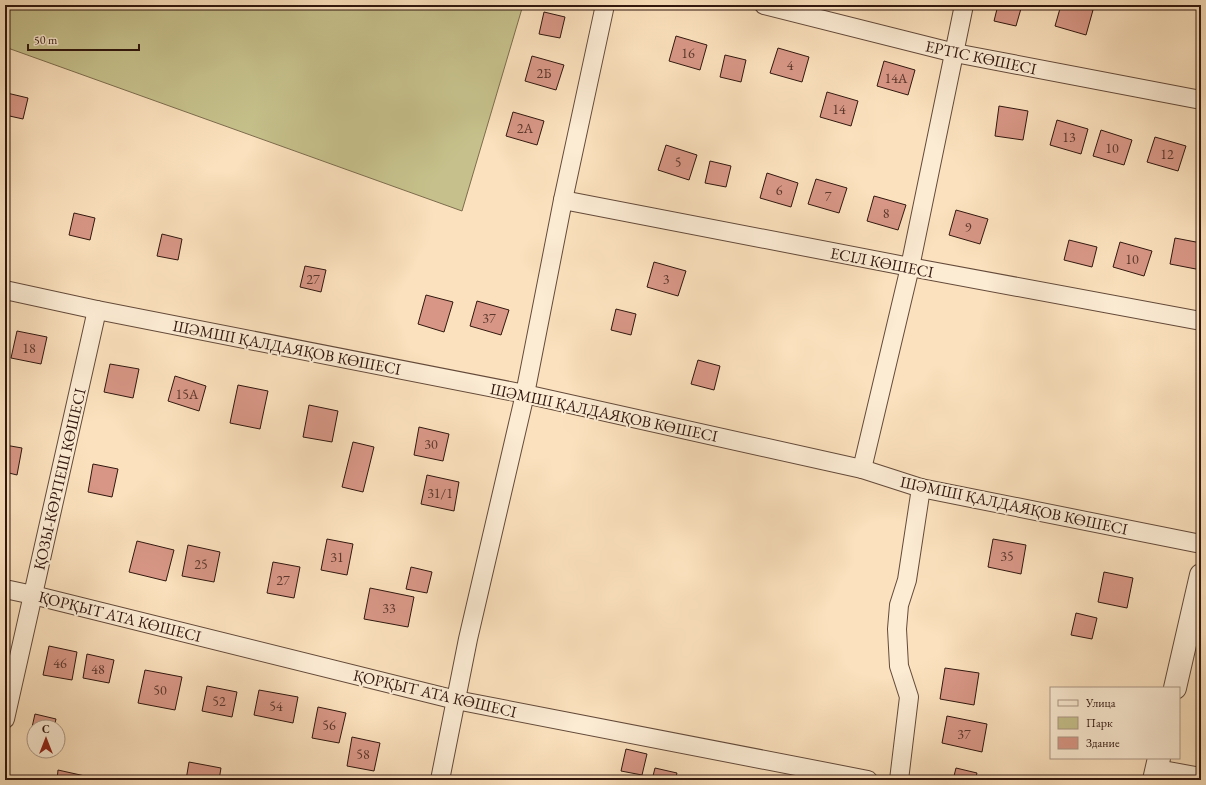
<svg xmlns="http://www.w3.org/2000/svg" width="1206" height="785" viewBox="0 0 1206 785" font-family="'EB Garamond',serif">
<rect width="100%" height="100%" fill="#fbe1bd"/>
<filter id="stains"><feTurbulence type="fractalNoise" baseFrequency=".005" numOctaves="4"/><feColorMatrix values="0 0 0 0 .2 0 0 0 0 .09 0 0 0 0 .02 0 0 0 .5 -.17"/></filter>
<radialGradient id="worn" r=".72"><stop offset=".6" stop-color="#630" stop-opacity="0"/><stop offset="1" stop-color="#630" stop-opacity=".3"/></radialGradient>
<!-- green -->
<path fill="#c6c18c" stroke="#7c6c4d" d="M 5,5 L 523,5 L 462,211 L 5,47 Z"/>
<!-- building -->
<g fill="#d89786" stroke="#31170e">
<path d="M 901,5 L 915,5 L 915,8 L 900,6 Z"/>
<path d="M 998,5 L 1022,5 L 1016,26 L 994,21 Z"/>
<path d="M 1061,5 L 1076,5 L 1093,10 L 1086,35 L 1055,26 Z"/>
<path d="M 544,12 L 565,17 L 560,38 L 539,34 Z"/>
<path d="M 676,36 L 707,45 L 700,70 L 669,61 Z"/>
<path d="M 778,48 L 809,57 L 802,82 L 770,73 Z"/>
<path d="M 725,55 L 746,60 L 741,82 L 720,77 Z"/>
<path d="M 532,56 L 564,65 L 556,90 L 525,81 Z"/>
<path d="M 884,61 L 915,70 L 908,95 L 877,86 Z"/>
<path d="M 827,92 L 858,101 L 851,126 L 820,117 Z"/>
<path d="M 7,93 L 28,98 L 23,119 L 5,115 L 5,104 Z"/>
<path d="M 999,106 L 1028,111 L 1023,140 L 995,136 Z"/>
<path d="M 513,112 L 544,121 L 537,145 L 506,136 Z"/>
<path d="M 1057,120 L 1088,129 L 1081,154 L 1050,145 Z"/>
<path d="M 1101,130 L 1132,140 L 1124,165 L 1093,156 Z"/>
<path d="M 1155,137 L 1186,146 L 1178,171 L 1147,162 Z"/>
<path d="M 666,145 L 697,155 L 689,180 L 658,170 Z"/>
<path d="M 710,161 L 731,166 L 726,187 L 705,183 Z"/>
<path d="M 767,173 L 798,183 L 791,207 L 760,198 Z"/>
<path d="M 816,179 L 847,188 L 839,213 L 808,204 Z"/>
<path d="M 874,196 L 906,205 L 898,230 L 867,221 Z"/>
<path d="M 956,210 L 988,219 L 980,244 L 949,235 Z"/>
<path d="M 74,213 L 95,218 L 90,240 L 69,235 Z"/>
<path d="M 162,234 L 182,239 L 178,260 L 157,256 Z"/>
<path d="M 1175,238 L 1201,243 L 1201,270 L 1170,264 Z"/>
<path d="M 1069,240 L 1097,247 L 1092,267 L 1064,260 Z"/>
<path d="M 1120,242 L 1152,251 L 1144,276 L 1113,267 Z"/>
<path d="M 654,262 L 686,271 L 678,296 L 647,287 Z"/>
<path d="M 305,266 L 326,270 L 321,292 L 300,287 Z"/>
<path d="M 426,295 L 453,302 L 444,332 L 418,324 Z"/>
<path d="M 477,301 L 509,310 L 501,335 L 470,326 Z"/>
<path d="M 616,309 L 636,314 L 631,335 L 611,330 Z"/>
<path d="M 17,331 L 47,337 L 41,364 L 11,358 Z"/>
<path d="M 698,360 L 720,366 L 714,390 L 691,384 Z"/>
<path d="M 110,364 L 139,369 L 133,398 L 104,392 Z"/>
<path d="M 175,376 L 206,386 L 199,411 L 168,401 Z"/>
<path d="M 238,385 L 268,391 L 260,429 L 230,423 Z"/>
<path d="M 309,405 L 338,411 L 332,442 L 303,437 Z"/>
<path d="M 419,427 L 449,434 L 443,461 L 414,455 Z"/>
<path d="M 353,442 L 374,447 L 363,492 L 342,487 Z"/>
<path d="M 5,445 L 22,448 L 17,475 L 5,472 Z"/>
<path d="M 93,464 L 118,469 L 112,497 L 88,492 Z"/>
<path d="M 427,475 L 459,482 L 454,511 L 421,504 Z"/>
<path d="M 327,539 L 353,544 L 347,575 L 321,570 Z"/>
<path d="M 993,539 L 1026,545 L 1021,574 L 988,567 Z"/>
<path d="M 137,541 L 174,550 L 166,581 L 129,572 Z"/>
<path d="M 188,545 L 220,552 L 214,582 L 182,576 Z"/>
<path d="M 273,562 L 300,567 L 294,598 L 267,593 Z"/>
<path d="M 411,567 L 432,572 L 427,593 L 406,589 Z"/>
<path d="M 1104,572 L 1133,578 L 1127,608 L 1098,602 Z"/>
<path d="M 370,588 L 414,597 L 408,627 L 364,619 Z"/>
<path d="M 1076,613 L 1097,618 L 1092,639 L 1071,635 Z"/>
<path d="M 49,646 L 77,652 L 72,680 L 43,675 Z"/>
<path d="M 87,654 L 114,660 L 109,683 L 83,678 Z"/>
<path d="M 945,668 L 979,673 L 974,705 L 940,699 Z"/>
<path d="M 145,670 L 182,677 L 175,710 L 138,703 Z"/>
<path d="M 207,686 L 237,692 L 232,717 L 202,711 Z"/>
<path d="M 259,690 L 298,697 L 293,723 L 254,715 Z"/>
<path d="M 318,707 L 346,713 L 339,743 L 312,738 Z"/>
<path d="M 35,714 L 56,719 L 54,727 L 34,727 L 34,737 L 30,736 Z"/>
<path d="M 947,716 L 987,724 L 982,752 L 942,743 Z"/>
<path d="M 352,737 L 380,743 L 374,771 L 347,766 Z"/>
<path d="M 626,749 L 647,754 L 642,775 L 621,771 Z"/>
<path d="M 189,762 L 221,768 L 219,780 L 186,780 Z"/>
<path d="M 655,768 L 677,773 L 675,780 L 652,780 Z"/>
<path d="M 956,768 L 977,773 L 975,780 L 953,780 Z"/>
<path d="M 58,770 L 94,778 L 94,780 L 57,780 Z"/>
</g>
<g fill="none" stroke-linecap="round" stroke-linejoin="round">
<defs>
<g id="minor">
<path d="M 764,5 L 955,53 L 1201,100"/>
<path d="M 563,200 L 910,267 L 1201,321"/>
<path d="M 5,290 L 97,310 L 525,394 L 862,469 L 921,488 L 1201,544"/>
<path d="M 862,469 L 910,267 L 964,5"/>
<path d="M 5,589 L 33,595 L 456,700 L 868,780"/>
<path d="M 5,719 L 97,310"/>
<path d="M 1157,769 L 1201,777"/>
<path d="M 440,780 L 468,639 L 525,394 L 563,200 L 605,5"/>
<path d="M 899,780 L 909,697 L 899,666 L 897,629 L 899,605 L 907,580 L 921,488"/>
</g>
<g id="tertiary">
<path d="M 1175,688 L 1201,575"/>
<path d="M 1154,780 L 1159,758"/>
</g>
</defs>
<!-- minor casing -->
<use href="#minor" stroke="#644a3a" stroke-width="20"/>
<!-- tertiary casing -->
<use href="#tertiary" stroke="#644a3a" stroke-width="24"/>
<!-- minor -->
<use href="#minor" stroke="#fcecd4" stroke-width="18"/>
<!-- tertiary -->
<use href="#tertiary" stroke="#fcecd4" stroke-width="22"/>
</g>
<g text-anchor="middle" stroke-width="4" stroke-linejoin="round" paint-order="stroke">
<!-- number labels -->
<g font-size="14" fill="#5b372c">
<text x="688" y="58">16</text>
<text x="790" y="70">4</text>
<text x="544" y="78">2Б</text>
<text x="896" y="83">14А</text>
<text x="839" y="114">14</text>
<text x="525" y="133">2А</text>
<text x="1069" y="142">13</text>
<text x="1112" y="153">10</text>
<text x="1167" y="159">12</text>
<text x="678" y="167">5</text>
<text x="779" y="195">6</text>
<text x="828" y="201">7</text>
<text x="886" y="218">8</text>
<text x="968" y="232">9</text>
<text x="1132" y="264">10</text>
<text x="313" y="284">27</text>
<text x="666" y="284">3</text>
<text x="489" y="323">37</text>
<text x="29" y="353">18</text>
<text x="187" y="399">15А</text>
<text x="431" y="449">30</text>
<text x="440" y="498">31/1</text>
<text x="1007" y="561">35</text>
<text x="337" y="562">31</text>
<text x="201" y="569">25</text>
<text x="283" y="585">27</text>
<text x="389" y="613">33</text>
<text x="60" y="668">46</text>
<text x="98" y="674">48</text>
<text x="160" y="695">50</text>
<text x="219" y="706">52</text>
<text x="276" y="711">54</text>
<text x="329" y="730">56</text>
<text x="964" y="739">37</text>
<text x="363" y="759">58</text>
</g>
<!-- street labels -->
<g font-size="16" fill="#31170e" stroke="#fcecd4">
<text transform="translate(981 57) rotate(12)" y="6">ЕРТІС КӨШЕСІ</text>
<text transform="translate(882 262) rotate(11)" y="6">ЕСІЛ КӨШЕСІ</text>
<text transform="translate(287 347) rotate(11)" y="6">ШӘМШІ ҚАЛДАЯҚОВ КӨШЕСІ</text>
<text transform="translate(604 412) rotate(12)" y="6">ШӘМШІ ҚАЛДАЯҚОВ КӨШЕСІ</text>
<text transform="translate(59 479) rotate(-77)" y="6">ҚОЗЫ-КӨРПЕШ КӨШЕСІ</text>
<text transform="translate(1014 505) rotate(12)" y="6">ШӘМШІ ҚАЛДАЯҚОВ КӨШЕСІ</text>
<text transform="translate(120 616) rotate(14)" y="6">ҚОРҚЫТ АТА КӨШЕСІ</text>
<text transform="translate(435 693) rotate(13)" y="6">ҚОРҚЫТ АТА КӨШЕСІ</text>
</g>
</g>
<!-- margin -->
<rect width="1206" height="785" fill="none" stroke="#fbe1bd" stroke-width="20"/>
<rect x="6" y="6" width="1194" height="773" fill="none" stroke="#31170e" stroke-width="2"/>
<rect x="10" y="10" width="1186" height="765" fill="none" stroke="#31170e"/>
<!-- legend -->
<rect x="1050" y="687" width="130" height="72" fill="#fcecd4" stroke="#ab9785"/>
<rect x="1058" y="700" width="20" height="6" fill="#fcecd4" stroke="#ab9785"/>
<text x="1086" y="707" font-size="12" fill="#31170e">Улица</text>
<rect x="1058" y="717" width="20" height="12" fill="#c6c18c" stroke="#ab9785"/>
<text x="1086" y="727" font-size="12" fill="#31170e">Парк</text>
<rect x="1058" y="737" width="20" height="12" fill="#d89786" stroke="#ab9785"/>
<text x="1086" y="747" font-size="12" fill="#31170e">Здание</text>
<!-- north arrow -->
<g transform="translate(46 739)"><circle r="19" fill="#fcecd4" stroke="#ab9785"/>
<path d="M0-3L7 15L0 10L-7 15Z" fill="#8f2418"/>
<text y="-6" font-size="11" font-weight="bold" text-anchor="middle" fill="#31170e">С</text>
</g>
<!-- scale -->
<path d="M28 44v6h111v-6" fill="none" stroke="#31170e" stroke-width="2"/>
<text x="34" y="44" font-size="12" fill="#31170e" stroke="#fcecd4" stroke-width="3" paint-order="stroke">50 m</text>
<rect width="100%" height="100%" filter="url(#stains)"/>
<rect width="100%" height="100%" fill="url(#worn)"/>
</svg>
